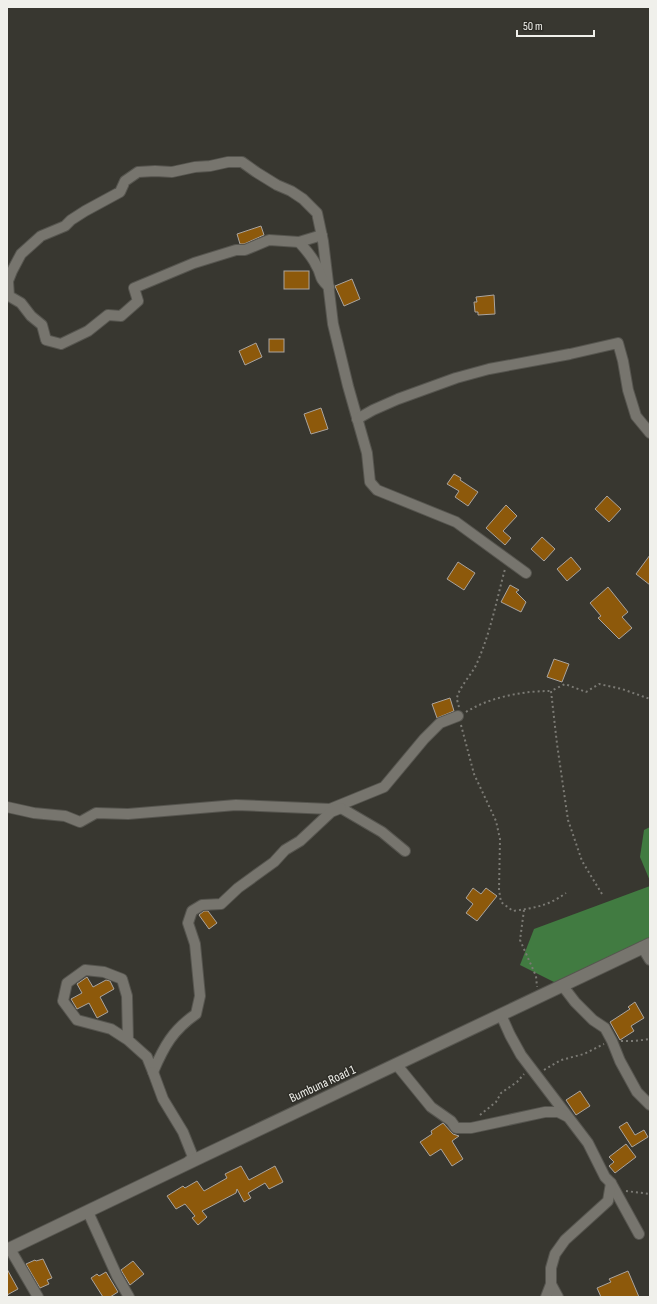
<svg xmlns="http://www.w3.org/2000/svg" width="657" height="1304" viewBox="0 0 657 1304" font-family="'Sofia Sans Condensed',sans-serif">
<rect width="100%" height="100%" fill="#383730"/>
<!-- forest -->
<g fill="#417b41">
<path d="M 650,827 L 650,881 L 640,857 L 644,830 Z"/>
<path d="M 650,886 L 650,938 L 556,983 L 520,965 L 534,929 Z"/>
</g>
<!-- building -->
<g fill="#8d590b" stroke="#aaa49e">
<path d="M 261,226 L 264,235 L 244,244 L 240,244 L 237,234 Z"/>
<rect x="284" y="271" width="25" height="18"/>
<path d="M 352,279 L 360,299 L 344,306 L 335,286 Z"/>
<path d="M 494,295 L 495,314 L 478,315 L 478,312 L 475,312 L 474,302 L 477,302 L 476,297 Z"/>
<rect x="269" y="339" width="15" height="13"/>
<path d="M 256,343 L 262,357 L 245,365 L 239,351 Z"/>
<path d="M 321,408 L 328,429 L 311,434 L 304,414 Z"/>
<path d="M 454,474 L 461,478 L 460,480 L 478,492 L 468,506 L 455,497 L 459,491 L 447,484 Z"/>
<path d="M 607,496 L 621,509 L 609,522 L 595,509 Z"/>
<path d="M 506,505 L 517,516 L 503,531 L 511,538 L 505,545 L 486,528 Z"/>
<path d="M 542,537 L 555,549 L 544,561 L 531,549 Z"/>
<path d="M 650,555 L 650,585 L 636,574 Z"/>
<path d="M 571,557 L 581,569 L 567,581 L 557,569 Z"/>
<path d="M 458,562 L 475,573 L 464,590 L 447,579 Z"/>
<path d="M 510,585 L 519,590 L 516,592 L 526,602 L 521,612 L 501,602 Z"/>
<path d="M 608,587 L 628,612 L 622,617 L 632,628 L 619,639 L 598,618 L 601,616 L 590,603 Z"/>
<path d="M 554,659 L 569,664 L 562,682 L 547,677 Z"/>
<path d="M 450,698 L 454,711 L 437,718 L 432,704 Z"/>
<path d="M 473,888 L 481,894 L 486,888 L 497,896 L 477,921 L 466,913 L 473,904 L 466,898 Z"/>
<path d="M 204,911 L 208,911 L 217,923 L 209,929 L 199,915 Z"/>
<path d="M 87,977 L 93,987 L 106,980 L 110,981 L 114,989 L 100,997 L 108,1012 L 97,1018 L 89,1003 L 77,1009 L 71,999 L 82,993 L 77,984 Z"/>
<path d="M 635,1002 L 644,1018 L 631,1026 L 634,1031 L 620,1040 L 610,1022 L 630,1009 L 628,1007 Z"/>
<path d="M 580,1091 L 590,1106 L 576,1115 L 566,1100 Z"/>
<path d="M 627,1122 L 635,1135 L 644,1130 L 648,1137 L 632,1147 L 619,1127 Z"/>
<path d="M 443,1123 L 453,1134 L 459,1136 L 452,1141 L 463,1159 L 452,1166 L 441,1149 L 430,1156 L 420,1142 L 432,1134 L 431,1131 Z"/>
<path d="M 626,1144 L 636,1157 L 615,1173 L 609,1166 L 614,1162 L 609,1157 Z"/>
<path d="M 241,1166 L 249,1180 L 275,1166 L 283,1182 L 269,1189 L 265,1183 L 248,1193 L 251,1198 L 244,1202 L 237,1189 L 236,1193 L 202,1211 L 207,1217 L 198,1225 L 192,1218 L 195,1216 L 185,1204 L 176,1209 L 167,1196 L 183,1186 L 185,1188 L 197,1181 L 204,1191 L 227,1178 L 225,1174 Z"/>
<path d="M 43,1259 L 52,1278 L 47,1280 L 49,1284 L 40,1288 L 26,1264 L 35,1260 L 36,1261 Z"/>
<path d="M 133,1261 L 144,1274 L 130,1285 L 121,1270 Z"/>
<path d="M 7,1269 L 18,1289 L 7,1295 Z"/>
<path d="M 628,1271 L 639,1297 L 601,1297 L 597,1288 L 611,1282 L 609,1279 Z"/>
<path d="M 106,1272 L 118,1292 L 110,1297 L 103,1297 L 91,1278 L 97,1274 L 99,1276 Z"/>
</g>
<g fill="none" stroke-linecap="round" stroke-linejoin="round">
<defs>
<g id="street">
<path d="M 322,235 L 299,242 L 269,240 L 245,250 L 236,250 L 194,263 L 134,288 L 138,301 L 121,316 L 108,315 L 88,331 L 61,344 L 46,340 L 42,325 L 31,316 L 21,303 L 9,296 L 8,281 L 12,271 L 21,254 L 41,236 L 65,226 L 71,220 L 85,211 L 120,192 L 125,181 L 138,172 L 155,171 L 172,172 L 195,167 L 210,166 L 228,162 L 242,162 L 256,172 L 277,185 L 291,191 L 303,199 L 317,213 L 323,241 L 333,324 L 348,386 L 367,453 L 370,482 L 377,490 L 456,522 L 526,573"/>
<path d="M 299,242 C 305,249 312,256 316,265 C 323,276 317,276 329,287"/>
<path d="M 357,419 L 373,410 L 398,399 L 456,378 L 489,369 L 570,354 L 618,343 L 623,361 L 628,390 L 636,416 L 650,433"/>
<path d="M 7,807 L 34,813 L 65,816 L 80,822 L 96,813 L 128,814 L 236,805 L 330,809 L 384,787 L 424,739 L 440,723 L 458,716"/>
<path d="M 336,808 L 341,808 L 382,832 L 405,851"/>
<path d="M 642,947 L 650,960"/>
<path d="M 562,985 L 575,1002 L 593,1020 L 605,1028 L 612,1041 L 620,1061 L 637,1092 L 650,1105"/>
<path d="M 501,1015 L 510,1035 L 521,1055 L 588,1143 L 605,1177 L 611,1183 L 639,1234"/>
<path d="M 128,1040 L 127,996 L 122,979 L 104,972 L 85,970 L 67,983 L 63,1001 L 77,1020 L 111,1029 L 128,1040 L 147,1057 L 153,1072 C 164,1046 173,1030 196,1014 L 200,996 L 195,944 L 188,923 L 192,911 L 202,905 L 221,904 L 238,888 L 274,862 L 285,850 L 300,841 L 331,812 L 341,808"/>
<path d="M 396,1064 L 431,1107 L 451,1121 L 456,1128 L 471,1128 L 545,1112 L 558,1112 L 566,1116"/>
<path d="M 153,1072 L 163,1099 L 183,1132 L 193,1157 L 187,1163"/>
<path d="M 88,1212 L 117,1276 L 129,1297"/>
<path d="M 10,1249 L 38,1297"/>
<path d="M 551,1284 L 558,1297"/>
<path d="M 546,1297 L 551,1284 L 551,1268 L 555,1254 L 565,1240 L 608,1201 L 611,1183"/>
</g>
<path id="secondary" d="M 7,1250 L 201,1157 L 650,944"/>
</defs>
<!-- street casing -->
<use href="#street" stroke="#56554f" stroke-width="12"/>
<!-- secondary casing -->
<use href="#secondary" stroke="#56554f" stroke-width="14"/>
<!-- path -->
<g stroke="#7b7a74" stroke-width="2" stroke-dasharray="2 3" stroke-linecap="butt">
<path d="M 459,707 C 458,704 457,700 457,698 C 459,687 473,673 477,663 C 491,631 496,602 505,569"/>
<path d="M 466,712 C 490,697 523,691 550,691"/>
<path d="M 461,725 L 474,774 L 496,821 L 500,839 L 499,890 L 501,902 L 513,911 C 534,908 548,906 566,893"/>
<path d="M 602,894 L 582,861 L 568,820 L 557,744 L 551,691 L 565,684 L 586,692 L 599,684 L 622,689 L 650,699"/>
<path d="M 524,910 L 520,940 L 536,976 L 537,987"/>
<path d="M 621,1041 L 634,1041 L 650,1039"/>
<path d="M 544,1070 L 561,1060 L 584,1054 L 604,1044"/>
<path d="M 480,1115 L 496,1102 L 501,1093 L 517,1082 L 524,1074"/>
<path d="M 626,1191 L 650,1194"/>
</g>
<!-- street -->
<use href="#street" stroke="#77756e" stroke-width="10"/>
<!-- secondary -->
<use href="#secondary" stroke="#77756e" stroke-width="12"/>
</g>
<g text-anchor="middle" stroke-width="3" stroke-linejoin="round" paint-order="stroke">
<!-- street labels -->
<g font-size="13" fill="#f0f0eb" stroke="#2e2d27">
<text transform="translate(322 1083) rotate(-25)" y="5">Bumbuna Road 1</text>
</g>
</g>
<!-- border -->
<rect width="657" height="1304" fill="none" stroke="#f0f0eb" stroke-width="16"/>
<!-- scale -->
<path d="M517 30v6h77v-6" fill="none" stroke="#f0f0eb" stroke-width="2"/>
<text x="523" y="30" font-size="12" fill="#f0f0eb" stroke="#2e2d27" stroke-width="3" paint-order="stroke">50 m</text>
</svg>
